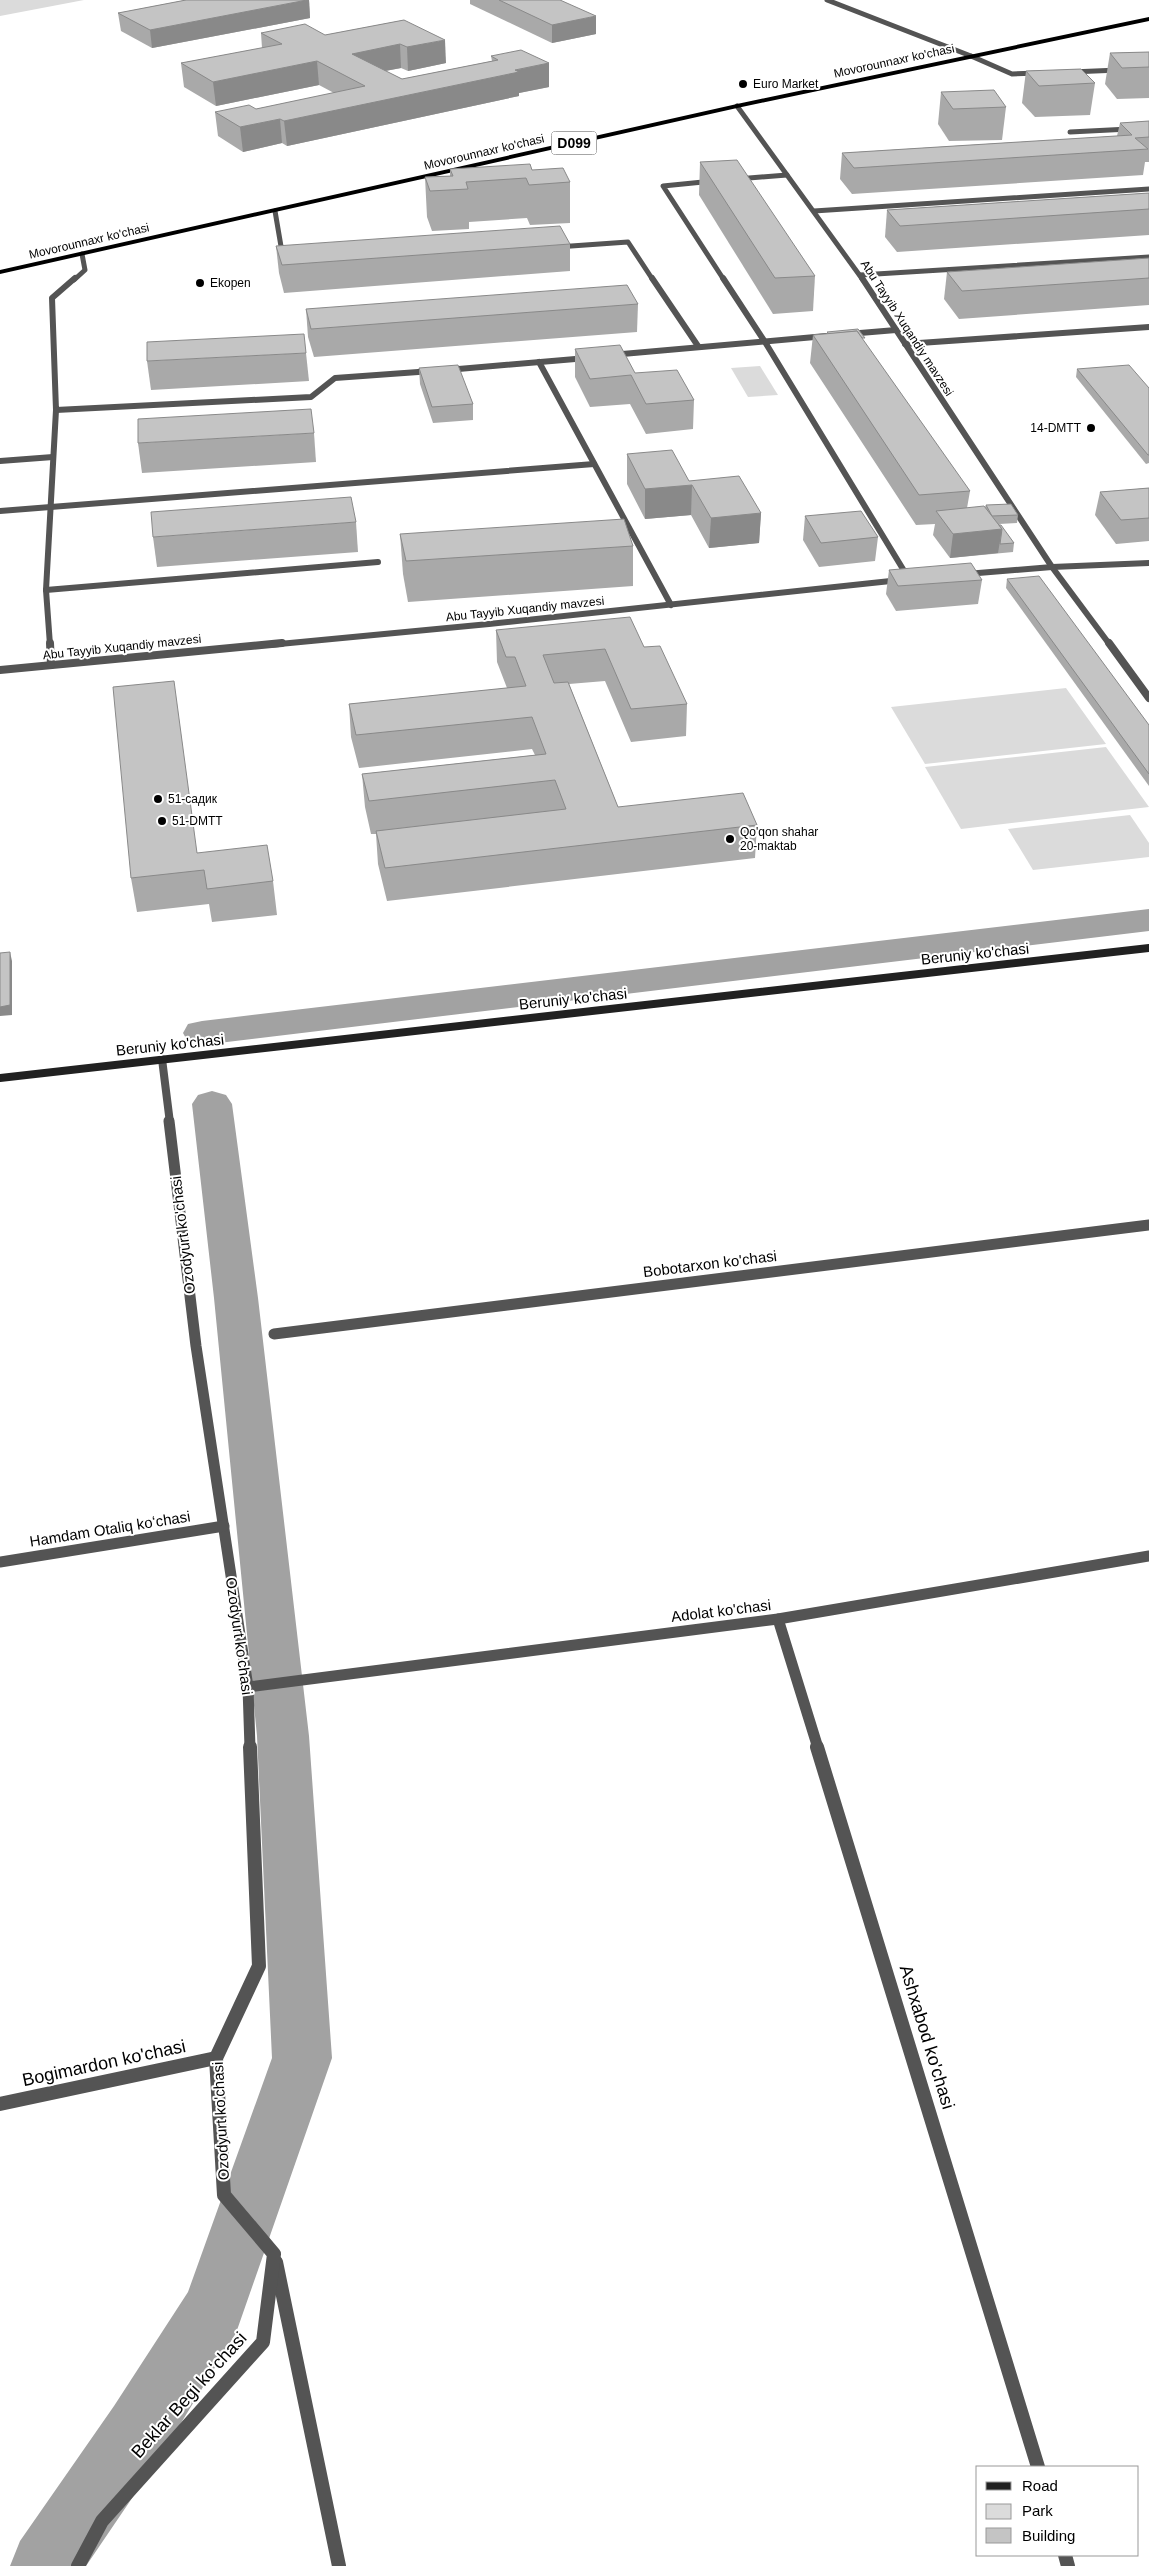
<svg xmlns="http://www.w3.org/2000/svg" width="1149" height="2566" viewBox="0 0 1149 2566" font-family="Arial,sans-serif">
<rect width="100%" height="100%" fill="#fff"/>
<!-- green -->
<g fill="#dbdbdb">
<path d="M 0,0 L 84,0 L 0,16 Z"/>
<path d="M 760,366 L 778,395 L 748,397 L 731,368 Z"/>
<path d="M 1066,688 L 1106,744 L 925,764 L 891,707 Z"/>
<path d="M 1106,747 L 1149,807 L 961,829 L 925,767 Z"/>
<path d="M 1130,815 L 1149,843 L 1149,857 L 1033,870 L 1008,829 Z"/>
</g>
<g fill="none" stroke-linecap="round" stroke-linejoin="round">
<!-- canal -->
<g fill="#a2a2a2" fill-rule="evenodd">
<path d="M 1149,909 L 1149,931 L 202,1045 L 188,1042 L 183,1033 L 188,1024 L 202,1021 Z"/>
<path d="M 212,1091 L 226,1095 L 232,1104 L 258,1298 L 309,1736 L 332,2058 L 236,2333 L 162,2454 L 86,2566 L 10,2566 L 20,2541 L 114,2406 L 188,2292 L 272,2058 L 257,1736 L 214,1298 L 192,1104 L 198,1095 Z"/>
</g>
<!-- service-far2 -->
<g stroke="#545454" stroke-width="5">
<path d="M 971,56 L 1012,74 L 1039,73"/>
<path d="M 1071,72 L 1119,70"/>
<path d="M 1070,132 L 1149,128"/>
<path d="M 737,179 L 787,175"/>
<path d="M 713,181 L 663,186 L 724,280"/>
<path d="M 275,211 L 283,258"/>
<path d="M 814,211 L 1149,189"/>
<path d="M 557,247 L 628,242 L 653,280"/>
<path d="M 860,275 L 1149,257"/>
<path d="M 74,280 L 85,270 L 82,254"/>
</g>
<!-- service-far1 -->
<g stroke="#545454" stroke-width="6">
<path d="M 75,278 L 52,298 L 56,410 L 311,397 L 335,378 L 432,371"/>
<path d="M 652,278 L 698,346"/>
<path d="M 723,278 L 765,342 L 909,579"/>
<path d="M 848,334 L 896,330"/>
<path d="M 905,344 L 1149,327"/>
<path d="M 611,355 L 826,336"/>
<path d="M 539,362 L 671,605"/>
<path d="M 447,370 L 587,358"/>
<path d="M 56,410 L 46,590 L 378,562"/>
<path d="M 0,461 L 53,457"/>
<path d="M 0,511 L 594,464"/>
<path d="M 966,574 L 1052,567 L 1149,563"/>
<path d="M 269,645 L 489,624 L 900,580"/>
</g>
<!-- service -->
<path stroke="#545454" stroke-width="8" d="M 0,670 L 282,643"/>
<!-- minor-far3 -->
<path stroke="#545454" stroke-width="6" d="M 46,590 L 50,645"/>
<!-- minor-far2 -->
<g stroke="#545454" stroke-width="8">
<path d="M 50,643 L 51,665"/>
<path d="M 162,1059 L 170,1123"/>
</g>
<!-- minor-far1 -->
<g stroke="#545454" stroke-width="11">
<path d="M 169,1121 L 196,1346 L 248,1687 L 250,1748"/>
<path d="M 274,1334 L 1149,1225"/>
<path d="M 0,1562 L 224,1526"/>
<path d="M 778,1619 L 818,1748"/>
<path d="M 248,1687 L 778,1619 L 1149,1556"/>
</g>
<!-- minor -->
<g stroke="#545454" stroke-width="14">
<path d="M 817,1747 L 1038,2467"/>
<path d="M 0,2104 L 216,2058"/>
<path d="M 276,2262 L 339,2566"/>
<path d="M 1065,2555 L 1068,2566"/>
<path d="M 78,2566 L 102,2521 L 263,2342 L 274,2254 L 224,2195 L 216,2058 L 259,1966 L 250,1747"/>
</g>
<!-- tertiary-far2 -->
<g stroke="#545454" stroke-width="5">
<path d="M 827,0 L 971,56"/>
<path d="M 737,106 L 863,280"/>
</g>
<!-- tertiary-far1 -->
<path stroke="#545454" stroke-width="6" d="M 862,278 L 1052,567 L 1110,645"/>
<!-- tertiary -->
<path stroke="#545454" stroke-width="8" d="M 1109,643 L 1149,698"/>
<!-- secondary -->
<path stroke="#212121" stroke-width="8" d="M 0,1078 L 1149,948"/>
<!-- trunk -->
<path fill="#000" fill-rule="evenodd" d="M 1149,17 L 1149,21 L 737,108 L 0,274 L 0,270 L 737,104 Z"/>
</g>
<!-- wall -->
<g fill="#a9a9a9">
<path d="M 186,0 L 309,0 L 310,18 L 152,48 L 121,31 L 118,13 Z"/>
<path d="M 470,0 L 560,0 L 596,34 L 552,43 L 470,4 Z"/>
<path d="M 404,20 L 446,63 L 408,71 L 401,68 L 385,71 L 402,79 L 492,61 L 491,56 L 549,63 L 549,87 L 519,93 L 519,96 L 287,146 L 282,143 L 243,152 L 218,136 L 215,112 L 256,109 L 334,93 L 319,85 L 216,106 L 184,87 L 181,63 L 262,48 L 261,33 L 325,35 Z"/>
<path d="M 1149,52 L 1149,98 L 1117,99 L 1105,84 L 1110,53 Z"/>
<path d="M 1026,71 L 1095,83 L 1090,115 L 1035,117 L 1022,103 Z"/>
<path d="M 941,92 L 1006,107 L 1002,140 L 949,141 L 938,124 Z"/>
<path d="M 1149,121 L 1149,162 L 1145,162 L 1143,175 L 852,194 L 840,179 L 842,153 L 1117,136 L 1120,123 Z"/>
<path d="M 700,162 L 815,276 L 813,311 L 773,314 L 699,195 Z"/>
<path d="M 450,169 L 532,170 L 570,182 L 570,223 L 530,225 L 527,218 L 469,222 L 469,229 L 432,231 L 427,217 L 425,177 L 450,176 Z"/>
<path d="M 1149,193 L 1149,235 L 897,252 L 885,237 L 887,210 Z"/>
<path d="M 570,244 L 570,271 L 284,293 L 279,273 L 276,246 Z"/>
<path d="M 1149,258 L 1149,305 L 959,319 L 944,299 L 947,272 Z"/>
<path d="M 638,304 L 637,332 L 314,357 L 308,337 L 306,309 Z"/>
<path d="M 827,332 L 970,491 L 967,508 L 985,507 L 986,505 L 1018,515 L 1017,523 L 999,524 L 1014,543 L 1013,552 L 950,558 L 933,535 L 935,524 L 916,525 L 810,363 L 813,335 L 827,334 Z"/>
<path d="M 575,349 L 635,373 L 694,400 L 693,429 L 646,434 L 630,404 L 590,407 L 575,377 Z"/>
<path d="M 306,353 L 309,381 L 151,390 L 147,361 Z"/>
<path d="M 419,368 L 473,404 L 473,420 L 433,423 L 420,384 Z"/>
<path d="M 1077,369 L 1149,388 L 1149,463 L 1146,464 L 1076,377 Z"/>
<path d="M 314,433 L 316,462 L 142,473 L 138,443 Z"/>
<path d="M 627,454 L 761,513 L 759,543 L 709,548 L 691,515 L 645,519 L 627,484 Z"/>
<path d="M 1149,488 L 1149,541 L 1116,544 L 1095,515 L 1100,492 Z"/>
<path d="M 805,516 L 878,537 L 875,561 L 819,567 L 803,540 Z"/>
<path d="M 356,522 L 358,552 L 157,567 L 153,537 Z"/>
<path d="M 400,534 L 633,546 L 633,586 L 408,602 L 403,574 Z"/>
<path d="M 889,570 L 982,580 L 978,604 L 896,611 L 886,594 Z"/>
<path d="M 1007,579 L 1149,725 L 1149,786 L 1006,588 Z"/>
<path d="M 496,630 L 644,647 L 687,704 L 686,736 L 631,742 L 605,681 L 569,684 L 618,807 L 757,825 L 755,858 L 387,901 L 378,864 L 376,834 L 371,834 L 365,807 L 362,774 L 535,755 L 532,749 L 359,768 L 351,737 L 349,704 L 507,688 L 497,662 Z"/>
<path d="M 197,853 L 273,881 L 277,915 L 212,922 L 209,904 L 137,912 L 131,878 Z"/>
</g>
<!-- shaded-wall -->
<g fill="#898989">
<path d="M 307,0 L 309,0 L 310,18 L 152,48 L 150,30 Z"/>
<path d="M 596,16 L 596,34 L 552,43 L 552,25 Z"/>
<path d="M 445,40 L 446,63 L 408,71 L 407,47 Z"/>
<path d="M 400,44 L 401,68 L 353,77 L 352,54 Z"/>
<path d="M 317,61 L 319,85 L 216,106 L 213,82 Z"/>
<path d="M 549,63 L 549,87 L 519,93 L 519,96 L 287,146 L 284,121 Z"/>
<path d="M 280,119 L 282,143 L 243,152 L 240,127 Z"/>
<path d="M 692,485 L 691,515 L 645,519 L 645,489 Z"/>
<path d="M 761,513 L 759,543 L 709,548 L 711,518 Z"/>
<path d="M 1002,529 L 998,553 L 950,558 L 953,534 Z"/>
<path d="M 10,952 L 12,961 L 12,1015 L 0,1016 L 0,1007 Z"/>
</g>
<!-- building -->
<g fill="#c4c4c4" stroke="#898989">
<path d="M 186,0 L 307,0 L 150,30 L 118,13 Z"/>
<path d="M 499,0 L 560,0 L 596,16 L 552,25 Z"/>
<path d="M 404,20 L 445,40 L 407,47 L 400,44 L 352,54 L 402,79 L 498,60 L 491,56 L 521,50 L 549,63 L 515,70 L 519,72 L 284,121 L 280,119 L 240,127 L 215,112 L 249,105 L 256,109 L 365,86 L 317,61 L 213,82 L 181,63 L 282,44 L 261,33 L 305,24 L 325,35 Z"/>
<path d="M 1149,52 L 1149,67 L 1122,68 L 1110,53 Z"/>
<path d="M 1081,69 L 1095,83 L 1039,86 L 1026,71 Z"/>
<path d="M 994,90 L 1006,107 L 953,109 L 941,92 Z"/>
<path d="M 1149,121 L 1149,137 L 1135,138 L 1148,149 L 854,168 L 842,153 L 1132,135 L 1120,123 Z"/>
<path d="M 737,160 L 815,276 L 775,278 L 700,162 Z"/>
<path d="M 530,164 L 532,170 L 563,168 L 570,182 L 529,185 L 526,178 L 466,182 L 468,189 L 430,191 L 425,177 L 453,176 L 450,169 Z"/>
<path d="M 1149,193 L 1149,209 L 900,226 L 887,210 Z"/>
<path d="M 560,226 L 570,244 L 282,265 L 276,246 Z"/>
<path d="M 1149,258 L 1149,278 L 962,291 L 947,272 Z"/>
<path d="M 627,285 L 638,304 L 311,329 L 306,309 Z"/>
<path d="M 858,329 L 865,338 L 862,338 L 857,331 L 829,334 L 827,332 Z"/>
<path d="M 857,331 L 970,491 L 919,495 L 813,335 Z"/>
<path d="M 304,334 L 306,353 L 147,361 L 147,342 Z"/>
<path d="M 620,345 L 635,373 L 677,370 L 694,400 L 646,404 L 631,375 L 590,379 L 575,349 Z"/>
<path d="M 458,365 L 473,404 L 432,407 L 419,368 Z"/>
<path d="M 1129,365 L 1149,388 L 1149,455 L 1148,455 L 1077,369 Z"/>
<path d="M 311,409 L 314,433 L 138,443 L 138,419 Z"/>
<path d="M 672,450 L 689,481 L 739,476 L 761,513 L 711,518 L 692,485 L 645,489 L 627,454 Z"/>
<path d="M 1149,488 L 1149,518 L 1121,520 L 1100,492 Z"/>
<path d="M 351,497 L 356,522 L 153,537 L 151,512 Z"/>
<path d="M 1011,504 L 1018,515 L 992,516 L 986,505 Z"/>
<path d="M 984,506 L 1002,529 L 953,534 L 936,511 Z"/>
<path d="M 861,511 L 878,537 L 821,543 L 805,516 Z"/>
<path d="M 624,519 L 633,546 L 406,561 L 400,534 Z"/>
<path d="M 999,525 L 1001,525 L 1014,543 L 1000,544 L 1002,529 Z"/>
<path d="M 971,563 L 982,580 L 898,586 L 889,570 Z"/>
<path d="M 1039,576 L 1149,725 L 1149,774 L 1007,579 Z"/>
<path d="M 630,617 L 644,647 L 660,646 L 687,704 L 631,709 L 605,649 L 543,655 L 554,683 L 568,682 L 618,807 L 743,793 L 757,825 L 385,868 L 376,831 L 566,809 L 555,780 L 369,801 L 362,774 L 546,754 L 532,717 L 356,735 L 349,704 L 526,686 L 515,657 L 506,657 L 496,630 Z"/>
<path d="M 174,681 L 197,853 L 267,845 L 273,881 L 207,889 L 204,870 L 131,878 L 113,687 Z"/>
<path d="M 10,952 L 10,1005 L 0,1007 L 0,953 Z"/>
</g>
<!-- markers -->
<g fill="#000" stroke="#fff" stroke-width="2">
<circle cx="743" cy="84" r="5"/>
<circle cx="200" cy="283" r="5"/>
<circle cx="1091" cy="428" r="5"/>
<circle cx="158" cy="799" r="5"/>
<circle cx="162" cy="821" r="5"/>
<circle cx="730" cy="839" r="5"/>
</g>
<g text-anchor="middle" stroke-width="4" stroke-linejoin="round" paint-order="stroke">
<!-- far-street labels -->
<g font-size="12" fill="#000" stroke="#fff">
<text transform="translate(894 61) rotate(-12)" y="4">Movorounnaxr ko'chasi</text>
<text transform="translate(484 152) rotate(-13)" y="4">Movorounnaxr ko'chasi</text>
<text transform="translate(89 241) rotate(-13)" y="4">Movorounnaxr ko'chasi</text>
<text transform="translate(907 328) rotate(57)" y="4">Abu Tayyib Xuqandiy mavzesi</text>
<text transform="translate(525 609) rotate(-6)" y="4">Abu Tayyib Xuqandiy mavzesi</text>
<text transform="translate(122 647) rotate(-6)" y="4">Abu Tayyib Xuqandiy mavzesi</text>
</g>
<!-- far-poi labels -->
<g font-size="12" fill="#000" stroke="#fff" text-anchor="start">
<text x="753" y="88">Euro Market</text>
<text x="210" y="287">Ekopen</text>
<text x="1081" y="432" text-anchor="end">14-DMTT</text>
<text x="168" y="803">51-садик</text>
<text x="172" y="825">51-DMTT</text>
<text x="740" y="836">Qo'qon shahar<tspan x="740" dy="14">20-maktab</tspan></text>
</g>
<!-- shield labels -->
<rect fill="#fff" stroke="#4c4c4c" stroke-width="1" x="551.5" y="131.5" width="45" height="23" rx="4"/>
<g font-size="14" font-weight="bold" fill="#000">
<text x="574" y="148">D099</text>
</g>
<!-- street labels -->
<g font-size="15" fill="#000" stroke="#fff">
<text transform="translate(975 954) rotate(-6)" y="5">Beruniy ko'chasi</text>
<text transform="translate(573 999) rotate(-6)" y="5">Beruniy ko'chasi</text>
<text transform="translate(170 1045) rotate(-6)" y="5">Beruniy ko'chasi</text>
<text transform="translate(183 1235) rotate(-97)" y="5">Ozodyurt ko'chasi</text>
<text transform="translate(710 1264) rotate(-7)" y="5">Bobotarxon ko'chasi</text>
<text transform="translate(110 1529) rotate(-9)" y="5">Hamdam Otaliq koʻchasi</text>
<text transform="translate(721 1611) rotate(-7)" y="5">Adolat ko'chasi</text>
<text transform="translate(239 1636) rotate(82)" y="5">Ozodyurt ko'chasi</text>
<text transform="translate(221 2121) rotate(-93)" y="5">Ozodyurt ko'chasi</text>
</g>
<!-- near-street labels -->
<g font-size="18" fill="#000" stroke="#fff">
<text transform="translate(927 2037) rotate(73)" y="6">Ashxabod ko'chasi</text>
<text transform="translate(104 2063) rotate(-12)" y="6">Bogimardon ko'chasi</text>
<text transform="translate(189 2395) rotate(-48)" y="6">Beklar Begi koʻchasi</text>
</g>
</g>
<!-- legend -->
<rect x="976" y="2466" width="162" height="90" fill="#ffffff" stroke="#999999"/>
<rect x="986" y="2482" width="25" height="8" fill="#212121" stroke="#999999"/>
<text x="1022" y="2491" font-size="15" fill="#000000">Road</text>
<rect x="986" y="2504" width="25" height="15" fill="#dbdbdb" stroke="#999999"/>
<text x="1022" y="2516" font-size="15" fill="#000000">Park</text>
<rect x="986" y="2528" width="25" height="15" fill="#c4c4c4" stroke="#999999"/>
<text x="1022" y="2541" font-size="15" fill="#000000">Building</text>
</svg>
